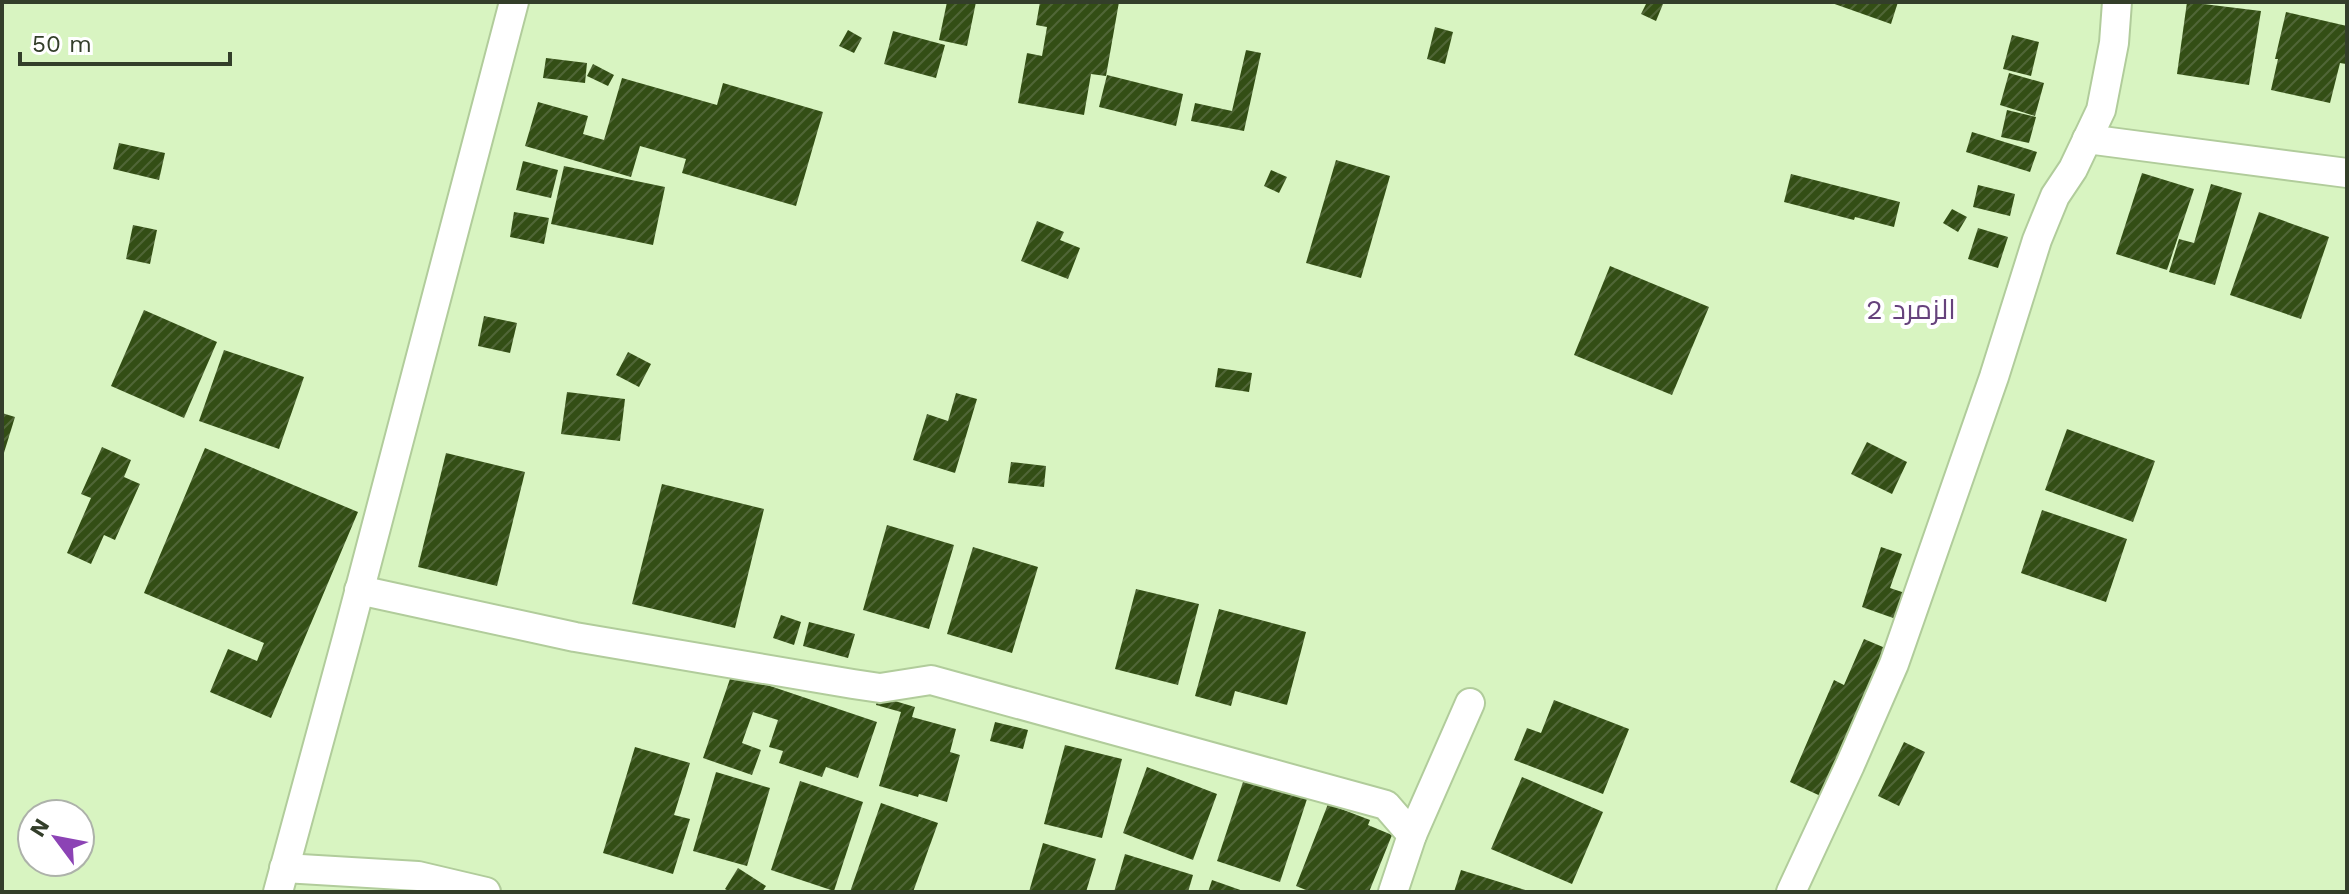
<svg xmlns="http://www.w3.org/2000/svg" width="2349" height="894" viewBox="0 0 2349 894" font-family="'Work Sans',Cairo,sans-serif">
<defs>
<pattern id="building-hatch" width="6" height="6" patternUnits="userSpaceOnUse" patternTransform="scale(2)"><rect width="6" height="6" fill="#334e15"/><path d="M-1 1l2-2M0 6l6-6M5 7l2-2" fill="none" stroke="#506637"/></pattern>
</defs>
<rect width="100%" height="100%" fill="#d8f4c1"/>
<!-- building -->
<g fill="url(#building-hatch)">
<path d="M 947,2 L 976,2 L 967,46 L 939,40 Z"/>
<path d="M 1040,2 L 1119,2 L 1106,76 L 1091,74 L 1084,115 L 1018,103 L 1027,53 L 1042,56 L 1047,27 L 1036,25 Z"/>
<path d="M 1647,2 L 1659,2 L 1663,4 L 1656,21 L 1641,14 Z"/>
<path d="M 1829,2 L 1898,2 L 1891,24 Z"/>
<path d="M 2187,2 L 2261,11 L 2249,85 L 2177,74 Z"/>
<path d="M 2286,12 L 2347,26 L 2347,58 L 2346,64 L 2340,63 L 2330,103 L 2271,90 L 2278,59 L 2275,59 Z"/>
<path d="M 1435,27 L 1453,32 L 1445,64 L 1427,59 Z"/>
<path d="M 848,30 L 862,38 L 854,53 L 839,46 Z"/>
<path d="M 893,31 L 945,45 L 936,78 L 884,64 Z"/>
<path d="M 2012,35 L 2039,42 L 2031,76 L 2003,69 Z"/>
<path d="M 1246,50 L 1261,53 L 1244,131 L 1191,121 L 1195,103 L 1232,111 Z"/>
<path d="M 546,58 L 587,63 L 585,83 L 543,78 Z"/>
<path d="M 593,64 L 614,75 L 608,86 L 587,76 Z"/>
<path d="M 2009,73 L 2044,83 L 2035,116 L 2000,105 Z"/>
<path d="M 1107,75 L 1183,94 L 1176,126 L 1099,107 Z"/>
<path d="M 622,78 L 717,105 L 723,83 L 823,112 L 796,206 L 682,173 L 686,159 L 640,146 L 631,177 L 525,146 L 538,102 L 588,116 L 583,134 L 604,140 Z"/>
<path d="M 2007,110 L 2036,117 L 2029,143 L 2001,137 Z"/>
<path d="M 1972,132 L 2037,152 L 2030,172 L 1966,152 Z"/>
<path d="M 119,143 L 165,153 L 159,180 L 113,169 Z"/>
<path d="M 1336,160 L 1390,176 L 1361,278 L 1306,263 Z"/>
<path d="M 523,161 L 558,170 L 551,198 L 516,190 Z"/>
<path d="M 564,166 L 665,187 L 653,245 L 551,224 Z"/>
<path d="M 1271,170 L 1287,177 L 1279,193 L 1264,186 Z"/>
<path d="M 2142,173 L 2194,189 L 2167,270 L 2116,254 Z"/>
<path d="M 1791,174 L 1900,202 L 1894,227 L 1855,217 L 1854,220 L 1784,202 Z"/>
<path d="M 2211,184 L 2242,193 L 2215,285 L 2169,272 L 2179,239 L 2194,243 Z"/>
<path d="M 1978,185 L 2015,194 L 2010,216 L 1973,207 Z"/>
<path d="M 1952,209 L 1967,217 L 1958,232 L 1943,223 Z"/>
<path d="M 514,212 L 549,218 L 544,244 L 510,237 Z"/>
<path d="M 2259,212 L 2329,237 L 2301,319 L 2230,295 Z"/>
<path d="M 1037,221 L 1064,232 L 1060,240 L 1080,248 L 1068,279 L 1021,261 Z"/>
<path d="M 133,225 L 157,230 L 150,264 L 126,259 Z"/>
<path d="M 1978,228 L 2008,237 L 1998,268 L 1968,259 Z"/>
<path d="M 1610,266 L 1709,307 L 1672,395 L 1574,355 Z"/>
<path d="M 144,310 L 217,342 L 184,418 L 111,386 Z"/>
<path d="M 484,316 L 517,323 L 510,353 L 478,346 Z"/>
<path d="M 224,350 L 304,377 L 279,449 L 199,421 Z"/>
<path d="M 628,352 L 651,364 L 639,387 L 616,375 Z"/>
<path d="M 1218,368 L 1252,373 L 1249,392 L 1215,387 Z"/>
<path d="M 567,392 L 625,399 L 620,441 L 561,434 Z"/>
<path d="M 956,393 L 977,399 L 955,473 L 913,460 L 927,414 L 948,421 Z"/>
<path d="M 2,413 L 15,417 L 3,456 L 2,456 Z"/>
<path d="M 2067,429 L 2155,461 L 2133,522 L 2045,490 Z"/>
<path d="M 1867,442 L 1907,462 L 1892,494 L 1851,474 Z"/>
<path d="M 102,447 L 131,460 L 124,477 L 140,484 L 115,540 L 104,535 L 91,564 L 67,553 L 91,498 L 81,494 Z"/>
<path d="M 205,448 L 358,512 L 271,718 L 210,692 L 228,649 L 257,661 L 264,643 L 144,593 Z"/>
<path d="M 446,453 L 525,472 L 497,586 L 418,567 Z"/>
<path d="M 1011,462 L 1046,466 L 1044,487 L 1008,483 Z"/>
<path d="M 662,484 L 764,509 L 735,628 L 632,604 Z"/>
<path d="M 2042,510 L 2127,539 L 2106,602 L 2021,573 Z"/>
<path d="M 887,525 L 954,545 L 929,629 L 863,610 Z"/>
<path d="M 973,547 L 1038,567 L 1012,653 L 947,634 Z"/>
<path d="M 1881,547 L 1902,554 L 1890,588 L 1905,593 L 1896,619 L 1862,607 Z"/>
<path d="M 1136,589 L 1199,604 L 1178,685 L 1115,669 Z"/>
<path d="M 1219,609 L 1306,632 L 1287,705 L 1235,691 L 1231,706 L 1195,696 Z"/>
<path d="M 781,615 L 801,622 L 794,645 L 773,638 Z"/>
<path d="M 809,622 L 855,634 L 848,658 L 803,646 Z"/>
<path d="M 1864,639 L 1890,650 L 1825,798 L 1790,782 L 1834,680 L 1844,685 Z"/>
<path d="M 732,673 L 877,722 L 858,778 L 826,767 L 822,777 L 779,763 L 783,751 L 769,747 L 778,720 L 753,712 L 742,743 L 761,750 L 752,775 L 703,758 Z"/>
<path d="M 878,696 L 915,707 L 912,717 L 956,729 L 950,752 L 960,755 L 947,802 L 919,794 L 918,797 L 879,786 L 901,712 L 876,705 Z"/>
<path d="M 1554,700 L 1629,729 L 1603,794 L 1514,760 L 1527,728 L 1541,733 Z"/>
<path d="M 995,722 L 1028,730 L 1023,749 L 990,741 Z"/>
<path d="M 1904,742 L 1925,752 L 1899,806 L 1878,796 Z"/>
<path d="M 1065,745 L 1122,759 L 1102,838 L 1044,824 Z"/>
<path d="M 635,747 L 690,763 L 674,815 L 690,819 L 673,874 L 603,853 Z"/>
<path d="M 1147,767 L 1217,794 L 1193,860 L 1123,833 Z"/>
<path d="M 716,772 L 770,788 L 747,866 L 693,851 Z"/>
<path d="M 1522,777 L 1603,812 L 1572,884 L 1491,849 Z"/>
<path d="M 1244,779 L 1307,799 L 1280,882 L 1217,861 Z"/>
<path d="M 800,781 L 863,802 L 834,891 L 771,870 Z"/>
<path d="M 881,803 L 938,823 L 913,892 L 850,892 Z"/>
<path d="M 1328,804 L 1370,820 L 1368,825 L 1392,835 L 1369,892 L 1311,892 L 1296,886 Z"/>
<path d="M 1043,843 L 1096,859 L 1086,892 L 1029,892 Z"/>
<path d="M 1125,854 L 1193,875 L 1188,892 L 1114,892 Z"/>
<path d="M 738,868 L 766,886 L 762,892 L 730,892 L 725,889 Z"/>
<path d="M 1461,870 L 1528,891 L 1528,892 L 1454,892 Z"/>
<path d="M 1212,880 L 1246,892 L 1208,892 Z"/>
</g>
<g fill="none" stroke-linecap="round" stroke-linejoin="round">
<defs>
<g id="minor">
<path d="M 2087,139 L 2347,173"/>
<path d="M 359,590 L 575,637 L 853,684 L 880,688 L 931,680 L 1386,805 L 1412,835 L 1393,892"/>
<path d="M 1412,835 L 1470,703"/>
<path d="M 284,868 L 418,876 L 486,892"/>
<path d="M 278,892 L 347,638 L 514,2"/>
<path d="M 1791,892 L 1850,765 L 1894,664 L 1994,377 L 2037,240 L 2055,196 L 2073,169 L 2101,110 L 2114,43 L 2117,2"/>
</g>
</defs>
<!-- minor casing -->
<use href="#minor" stroke="#b1cc9b" stroke-width="32"/>
<!-- minor -->
<use href="#minor" stroke="#fff" stroke-width="28"/>
</g>
<g text-anchor="middle" stroke-width="8" stroke-linejoin="round" paint-order="stroke">
<!-- neighbourhood labels -->
<g font-size="28" fill="#66427c" stroke="#fff">
<text x="1911" y="319">الزمرد 2</text>
</g>
</g>
<!-- border -->
<rect width="2349" height="894" fill="none" stroke="#333e2a" stroke-width="8"/>
<!-- north arrow -->
<g transform="translate(56 838) rotate(302)"><circle r="38" fill="#ffffff" stroke="#adb2aa" stroke-width="2"/>
<path d="M0-6L14 30L0 20L-14 30Z" fill="#8c43b5"/>
<text y="-12" font-size="22" font-weight="bold" text-anchor="middle" fill="#333e2a">N</text>
</g>
<!-- scale -->
<path d="M20 52v12h210v-12" fill="none" stroke="#333e2a" stroke-width="4"/>
<text x="32" y="52" font-size="24" fill="#333e2a" stroke="#ffffff" stroke-width="6" paint-order="stroke">50 m</text>
</svg>
